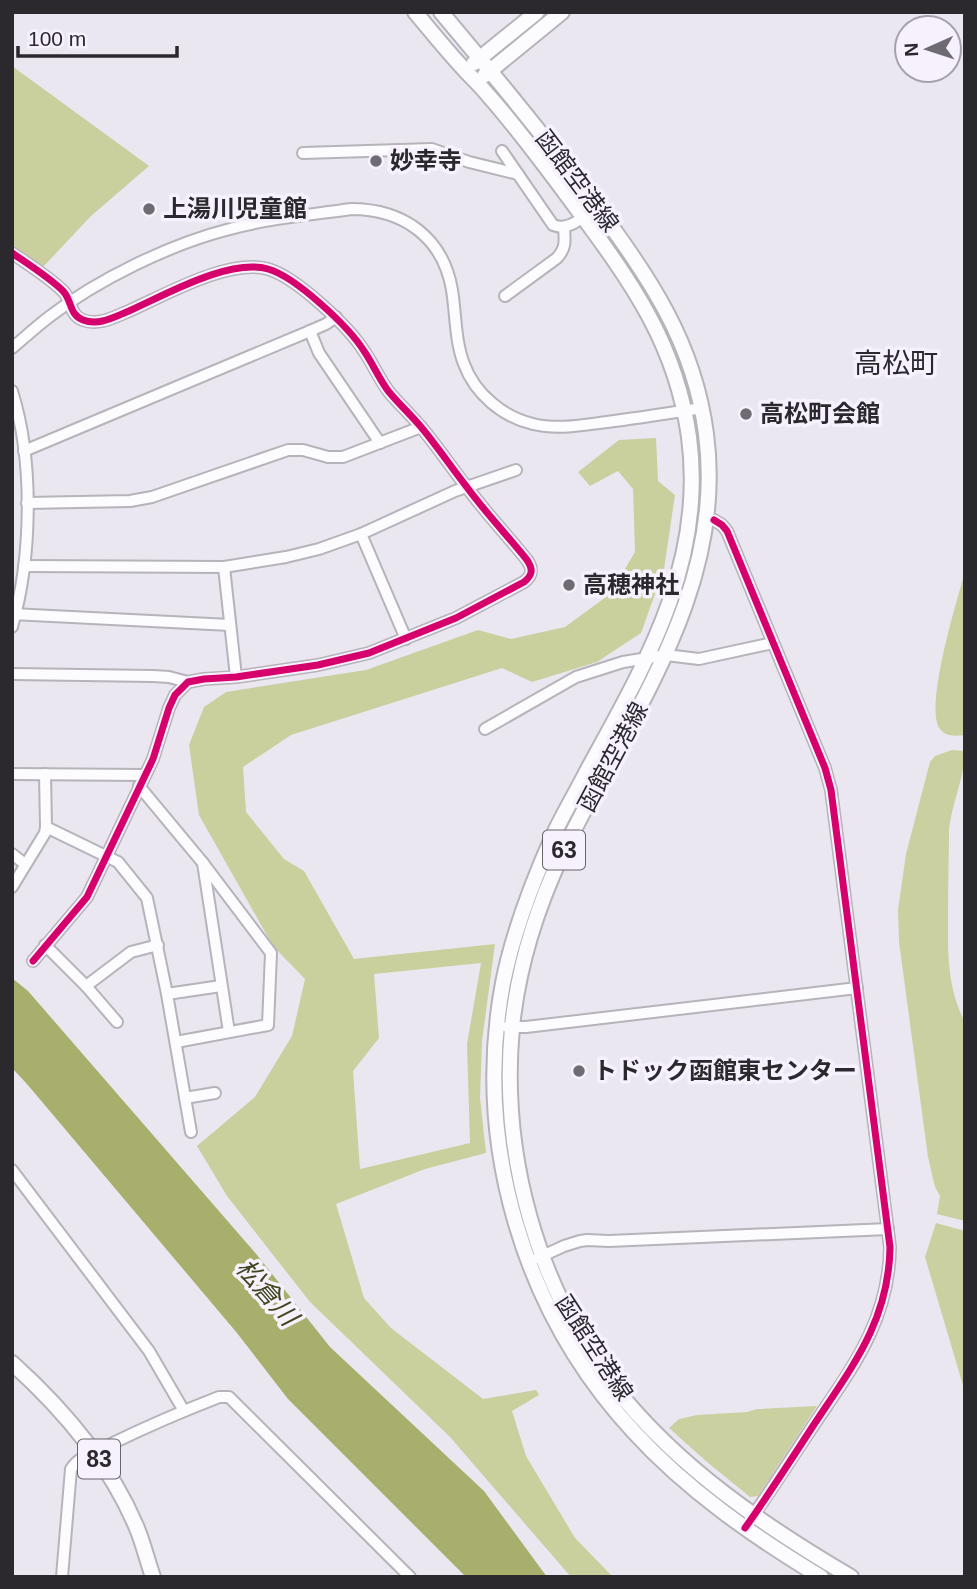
<svg xmlns="http://www.w3.org/2000/svg" width="977" height="1589" viewBox="0 0 977 1589" font-family="Helvetica,'Noto Sans JP',sans-serif">
<rect width="100%" height="100%" fill="#ebe7f0"/>
<!-- green -->
<g fill="#cbd0a1">
<path d="M 965,572 L 965,735 C 955,736 946,737 940,729 C 924,707 957,600 965,572 Z"/>
<path d="M 952,750 L 965,751 C 965,775 952,803 949,829 C 949,856 948,883 948,910 C 948,949 946,986 965,1022 L 965,1221 L 937,1214 L 940,1196 L 935,1187 L 928,1157 L 899,942 L 898,910 L 906,854 L 930,762 L 935,756 Z"/>
<path d="M 936,1223 L 965,1231 L 965,1392 L 925,1257 Z"/>
<path d="M 817,1406 L 758,1496 L 750,1497 L 707,1462 L 669,1428 L 679,1419 L 697,1415 L 747,1412 L 757,1409 Z"/>
</g>
<!-- forest -->
<g fill="#cacf9e" fill-rule="evenodd">
<path d="M 12,66 L 149,166 L 91,216 L 42,268 L 12,244 Z"/>
<path d="M 656,438 L 658,481 L 675,495 L 664,569 L 641,633 L 597,662 L 532,682 L 502,668 L 291,735 L 243,767 L 246,812 L 284,859 L 304,871 L 354,959 L 495,944 L 482,1041 L 480,1098 L 486,1153 L 425,1169 L 336,1204 L 364,1298 L 391,1328 L 483,1399 L 536,1390 L 539,1395 L 512,1411 L 526,1456 L 575,1538 L 613,1577 L 571,1577 L 450,1437 L 310,1302 L 227,1196 L 197,1146 L 255,1097 L 292,1036 L 305,979 L 273,946 L 199,815 L 189,745 L 204,707 L 226,692 L 366,670 L 478,630 L 511,639 L 565,627 L 610,594 L 635,552 L 633,489 L 618,471 L 590,486 L 578,472 L 619,440 ZM 481,963 L 467,1044 L 470,1143 L 360,1169 L 353,1071 L 379,1038 L 374,974 Z"/>
</g>
<!-- water -->
<path fill="#a8af6c" d="M 12,978 L 28,991 L 257,1255 L 330,1347 L 484,1491 L 547,1577 L 466,1577 L 288,1399 L 237,1333 L 27,1084 L 12,1068 Z"/>
<g fill="none" stroke-linecap="round" stroke-linejoin="round">
<defs>
<g id="minor">
<path d="M 502,151 L 553,225 C 570,232 583,216 596,206"/>
<path d="M 303,153 L 432,149 L 469,162 L 518,174"/>
<path d="M 12,253 C 28,264 50,278 63,291 C 72,300 69,315 83,320 C 99,326 114,317 129,311 C 165,295 229,258 268,269 C 296,277 349,327 364,351 C 373,364 379,379 389,392 C 399,404 411,415 421,427 C 437,446 451,467 466,486 C 485,512 507,535 527,560 C 533,569 533,575 524,582 L 456,618 L 369,653 L 318,665 L 236,677 L 204,679 L 188,682 L 175,695 L 169,708 L 153,759 L 87,897 L 33,961"/>
<path d="M 505,296 L 557,258 C 566,248 565,241 564,228"/>
<path d="M 310,331 L 319,353 L 380,443"/>
<path d="M 12,348 C 24,338 36,327 49,317 C 97,280 170,244 230,229 C 269,218 310,215 351,209 C 403,209 443,237 452,290 C 456,315 455,341 464,364 C 475,394 503,417 533,424 C 558,430 583,425 607,422 C 639,418 670,413 702,408"/>
<path d="M 12,391 C 34,461 32,557 12,627"/>
<path d="M 24,451 L 310,331 L 326,324 L 336,317"/>
<path d="M 27,503 L 130,501 L 152,497 L 288,450 L 303,450 L 328,457 L 343,457 L 421,427"/>
<path d="M 714,520 L 722,525 L 727,531 L 825,768 L 831,790 L 890,1247 C 889,1321 852,1368 813,1426 C 792,1457 772,1489 750,1520"/>
<path d="M 361,534 L 406,639"/>
<path d="M 24,566 L 224,567 L 286,557 L 319,549 L 361,534 L 455,491 L 516,470"/>
<path d="M 224,567 L 236,677"/>
<path d="M 12,614 L 230,625"/>
<path d="M 12,674 L 153,676 L 169,677 L 188,682"/>
<path d="M 485,729 L 576,677 L 623,662 L 666,655 L 699,659 L 773,643"/>
<path d="M 12,774 L 144,775"/>
<path d="M 139,786 L 203,863 L 229,1032"/>
<path d="M 46,827 L 118,862 L 147,898 L 167,994 L 191,1132"/>
<path d="M 12,854 L 25,864"/>
<path d="M 12,887 L 45,833 L 46,827 L 45,774"/>
<path d="M 45,945 L 86,986 L 117,1022"/>
<path d="M 86,986 L 131,952 L 158,945"/>
<path d="M 167,994 L 221,986"/>
<path d="M 507,1027 L 526,1027 L 857,988"/>
<path d="M 176,1042 L 268,1025 L 271,953 L 203,863"/>
<path d="M 185,1098 L 215,1093"/>
<path d="M 12,1170 L 149,1351 L 184,1411"/>
<path d="M 538,1258 L 564,1246 L 580,1241 L 587,1240 L 609,1241 L 888,1229"/>
<path d="M 62,1577 L 71,1469 C 80,1455 99,1450 113,1443 C 148,1426 183,1411 219,1397 L 229,1397 L 410,1577"/>
</g>
<g id="major">
<path d="M 415,12 C 431,31 446,50 463,68 C 471,77 480,85 488,95 C 520,131 549,171 578,210 C 632,283 676,344 689,437 C 706,563 645,665 587,771 C 576,793 563,814 553,836 C 532,883 513,932 503,983 C 473,1143 523,1312 634,1432 C 687,1490 753,1536 821,1577"/>
<path d="M 441,12 C 494,75 547,139 596,205 C 649,278 694,341 706,434 C 727,591 627,718 563,852 C 537,907 518,967 512,1027 C 500,1155 537,1288 616,1389 C 679,1468 764,1526 851,1577"/>
<path d="M 474,63 L 537,12"/>
<path d="M 485,75 L 562,12"/>
<path d="M 12,1363 C 63,1409 109,1462 136,1526 C 143,1542 147,1560 153,1577"/>
</g>
</defs>
<!-- minor casing -->
<use href="#minor" stroke="#b6b3ba" stroke-width="14"/>
<!-- major casing -->
<use href="#major" stroke="#b6b3ba" stroke-width="18"/>
<!-- minor -->
<use href="#minor" stroke="#fcfbfd" stroke-width="10"/>
<!-- major -->
<use href="#major" stroke="#fcfbfd" stroke-width="14"/>
<defs>
<g id="cycleway">
<path d="M 12,253 C 28,264 50,278 63,291 C 72,300 69,315 83,320 C 99,326 114,317 129,311 C 165,295 229,258 268,269 C 296,277 349,327 364,351 C 373,364 379,379 389,392 C 399,404 411,415 421,427 C 437,446 451,467 466,486 C 485,512 507,535 527,560 C 533,569 533,575 524,582 L 456,618 L 369,653 L 318,665 L 236,677 L 204,679 L 188,682 L 175,695 L 169,708 L 153,759 L 87,897 L 33,961"/>
<path d="M 714,520 L 722,525 L 727,531 L 825,768 L 831,790 L 890,1247 C 889,1321 852,1367 813,1426 C 791,1460 769,1494 745,1528"/>
</g>
</defs>
<!-- cycleway casing -->
<use href="#cycleway" stroke="#f7f1fe" stroke-width="11"/>
<!-- cycleway -->
<use href="#cycleway" stroke="#d6006c" stroke-width="7"/>
</g>
<!-- markers -->
<g fill="#6e6b72" stroke="#f7f1fe" stroke-width="2.5">
<circle cx="376" cy="161" r="7"/>
<circle cx="149" cy="209" r="7"/>
<circle cx="746" cy="414" r="7"/>
<circle cx="569" cy="585" r="7"/>
<circle cx="579" cy="1071" r="7"/>
</g>
<g text-anchor="middle" stroke-width="7" stroke-linejoin="round" paint-order="stroke">
<!-- shield labels -->
<g fill="#f7f1fe" stroke="#68646c" stroke-width="2">
<rect x="543" y="830.5" width="42" height="39" rx="5"/>
<rect x="78" y="1439.5" width="42" height="39" rx="5"/>
</g>
<g font-size="23" font-weight="bold" fill="#2b282e">
<text x="564" y="858">63</text>
<text x="99" y="1467">83</text>
</g>
<!-- poi labels -->
<g font-size="24" font-weight="bold" fill="#2b282e" stroke="#f7f1fe" text-anchor="start">
<text x="390" y="169">妙幸寺</text>
<text x="163" y="217">上湯川児童館</text>
<text x="760" y="422">高松町会館</text>
<text x="583" y="593">高穂神社</text>
<text x="593" y="1079">トドック函館東センター</text>
</g>
<!-- street labels -->
<g font-size="24" fill="#2b282e" stroke="#f7f1fe">
<text transform="translate(577 181) rotate(53)" y="8">函館空港線</text>
<text transform="translate(613 757) rotate(-62)" y="8">函館空港線</text>
<text transform="translate(594 1348) rotate(57)" y="8">函館空港線</text>
</g>
<!-- water labels -->
<g font-size="26" font-style="italic" fill="#41461e" stroke="#f7f1fe">
<text transform="translate(267 1292) rotate(49)" y="9">松倉川</text>
</g>
<!-- quarter labels -->
<g font-size="28" fill="#2b282e" stroke="#f7f1fe">
<text x="896" y="373">高松町</text>
</g>
</g>
<!-- border -->
<rect width="977" height="1589" fill="none" stroke="#2b282e" stroke-width="28"/>
<!-- north arrow -->
<g transform="translate(928 49) rotate(267)"><circle r="33" fill="#f7f1fe" stroke="#a5a1ab" stroke-width="2"/>
<path d="M0-5L12 26L0 18L-12 26Z" fill="#6e6b72"/>
<text y="-10" font-size="19" font-weight="bold" text-anchor="middle" fill="#2b282e">N</text>
</g>
<!-- scale -->
<path d="M18 46v10h159v-10" fill="none" stroke="#2b282e" stroke-width="3.5"/>
<text x="28" y="46" font-size="21" fill="#2b282e" stroke="#f7f1fe" stroke-width="5" paint-order="stroke">100 m</text>
</svg>
